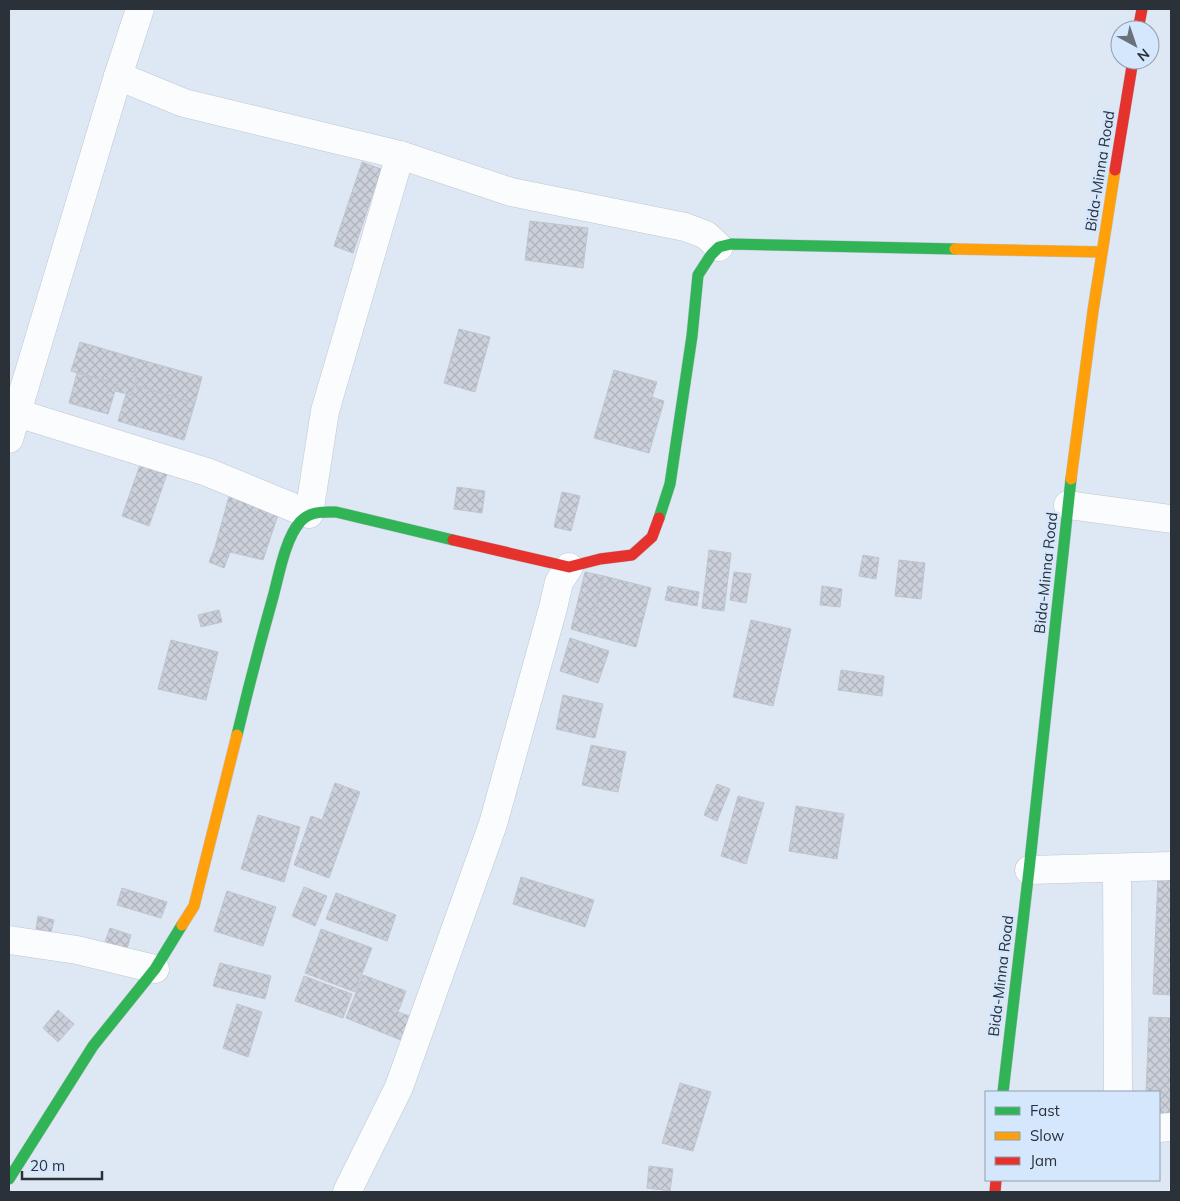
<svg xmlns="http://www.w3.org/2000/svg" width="1180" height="1201" viewBox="0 0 1180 1201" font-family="Mulish,sans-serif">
<defs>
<pattern id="building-cross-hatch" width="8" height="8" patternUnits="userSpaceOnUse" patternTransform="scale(1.25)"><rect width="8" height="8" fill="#cbd0da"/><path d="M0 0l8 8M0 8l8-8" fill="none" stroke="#aeb3bc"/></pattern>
</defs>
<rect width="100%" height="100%" fill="#dee8f4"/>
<!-- building -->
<g fill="url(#building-cross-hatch)" stroke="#bfc4ce">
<path d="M 362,162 L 381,169 L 353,253 L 334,246 Z"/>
<path d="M 530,221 L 588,228 L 583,268 L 525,260 Z"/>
<path d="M 459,329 L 490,337 L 475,392 L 444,383 Z"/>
<path d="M 80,342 L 138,359 L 133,376 L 137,377 L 131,395 L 115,391 L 117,384 L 71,371 Z"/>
<path d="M 138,359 L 202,377 L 195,403 L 134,385 L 137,377 L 133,376 Z"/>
<path d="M 614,370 L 657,382 L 652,397 L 664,401 L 649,453 L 594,438 Z"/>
<path d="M 77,373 L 117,384 L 108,414 L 69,403 Z"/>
<path d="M 134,385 L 195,403 L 184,440 L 118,421 L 126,394 L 131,395 Z"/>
<path d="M 141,462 L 168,471 L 149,526 L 122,516 Z"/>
<path d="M 457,487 L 485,491 L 482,513 L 454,509 Z"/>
<path d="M 562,492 L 580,496 L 571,531 L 554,527 Z"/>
<path d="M 230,493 L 280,509 L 263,560 L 230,552 L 215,547 Z"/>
<path d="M 215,547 L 230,552 L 224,568 L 209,562 Z"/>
<path d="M 709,550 L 731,553 L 724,611 L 702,608 Z"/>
<path d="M 863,555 L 879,558 L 876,579 L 859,576 Z"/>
<path d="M 899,560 L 925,563 L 921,599 L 895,596 Z"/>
<path d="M 585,572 L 604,576 L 588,634 L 571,629 Z"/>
<path d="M 734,572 L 751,574 L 746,603 L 730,600 Z"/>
<path d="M 604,576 L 651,588 L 636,647 L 588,634 Z"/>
<path d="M 668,586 L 699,592 L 697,606 L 665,600 Z"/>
<path d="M 822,586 L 842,589 L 840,607 L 820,605 Z"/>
<path d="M 219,610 L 222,622 L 201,627 L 198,615 Z"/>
<path d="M 751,620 L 791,629 L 773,706 L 733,697 Z"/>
<path d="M 570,638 L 609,651 L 598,683 L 560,671 Z"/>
<path d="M 171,640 L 218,652 L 206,700 L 158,689 Z"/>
<path d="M 841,670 L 884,676 L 882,696 L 838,690 Z"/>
<path d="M 563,695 L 603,704 L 595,738 L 556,729 Z"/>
<path d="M 591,745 L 626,752 L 618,792 L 582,785 Z"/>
<path d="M 335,783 L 360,792 L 329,878 L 294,865 L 311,816 L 322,820 Z"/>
<path d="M 717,784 L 730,789 L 717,821 L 704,815 Z"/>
<path d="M 738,796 L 764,803 L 746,864 L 721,856 Z"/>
<path d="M 796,806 L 844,814 L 837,859 L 789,851 Z"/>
<path d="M 258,815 L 300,827 L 284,882 L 241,869 Z"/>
<path d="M 1158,876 L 1171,876 L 1171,995 L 1153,994 Z"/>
<path d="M 521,877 L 594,900 L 585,927 L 513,904 Z"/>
<path d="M 304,887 L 327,896 L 315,926 L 292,916 Z"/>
<path d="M 122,888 L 167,902 L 161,918 L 117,905 Z"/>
<path d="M 227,891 L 276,907 L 263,946 L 214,931 Z"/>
<path d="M 336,893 L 396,915 L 387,941 L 326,919 Z"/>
<path d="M 38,916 L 54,920 L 51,932 L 36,929 Z"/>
<path d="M 110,928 L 131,935 L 126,952 L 104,945 Z"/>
<path d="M 321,929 L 372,948 L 355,992 L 305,973 Z"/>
<path d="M 220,963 L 271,976 L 265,999 L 213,986 Z"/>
<path d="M 363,975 L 406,991 L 398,1012 L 415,1018 L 406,1042 L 346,1018 Z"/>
<path d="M 304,976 L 352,994 L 343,1018 L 295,1001 Z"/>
<path d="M 237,1004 L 262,1012 L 248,1057 L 223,1048 Z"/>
<path d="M 58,1010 L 74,1024 L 58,1042 L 43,1028 Z"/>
<path d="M 1149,1017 L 1171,1018 L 1171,1115 L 1159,1115 L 1159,1092 L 1146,1092 Z"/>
<path d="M 680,1083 L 711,1092 L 693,1151 L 662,1143 Z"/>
<path d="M 649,1166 L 673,1169 L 670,1191 L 647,1188 Z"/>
</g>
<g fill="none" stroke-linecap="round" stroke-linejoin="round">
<defs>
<g id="street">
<path d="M 118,76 L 184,103 L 400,155 L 511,192 L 685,227 L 706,235 L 719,247"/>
<path d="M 17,413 L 207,472 L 309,514 L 325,411 L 400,155"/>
<path d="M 9,439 L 118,76 L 140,9"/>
<path d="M 1068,505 L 1171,519"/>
<path d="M 1117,868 L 1118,1092"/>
<path d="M 1029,870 L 1171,866"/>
<path d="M 9,940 L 77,950 L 155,969"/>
<path d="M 1159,1128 L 1171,1127"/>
<path d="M 347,1192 L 399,1087 L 493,824 L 553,608 L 559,582 L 569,567"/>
</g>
<g id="fast">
<path d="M 659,518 L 670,484 L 692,336 L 698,275 L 711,255 L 719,247 L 731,244 L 955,249"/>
<path d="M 237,735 C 248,689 260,643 273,597 C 279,575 285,539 300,522 C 310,511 323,512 336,512 L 453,540"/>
<path d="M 1003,1092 L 1029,870 L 1071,479"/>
<path d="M 9,1179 L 93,1046 L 155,969 L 182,925"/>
</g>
<g id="slow">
<path d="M 955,249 L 1102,252"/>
<path d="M 1071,479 L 1093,311 L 1115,170"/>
<path d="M 182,925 L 194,906 L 237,735"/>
</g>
<g id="jam">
<path d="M 1138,30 L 1142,9"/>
<path d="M 1115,170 L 1133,60"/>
<path d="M 453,540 L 569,567 L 600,559 L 632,555 L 652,537 L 659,518"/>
<path d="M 995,1192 L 996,1180"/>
</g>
</defs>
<!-- street casing -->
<use href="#street" stroke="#bfc6d0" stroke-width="29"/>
<!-- fast casing -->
<use href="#fast" stroke="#bfc6d0" stroke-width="12"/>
<!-- slow casing -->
<use href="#slow" stroke="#bfc6d0" stroke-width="12"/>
<!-- jam casing -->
<use href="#jam" stroke="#bfc6d0" stroke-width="12"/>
<!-- street -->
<use href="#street" stroke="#fafcfd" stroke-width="28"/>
<!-- fast -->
<use href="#fast" stroke="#30b455" stroke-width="11"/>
<!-- slow -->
<use href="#slow" stroke="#ff9f0a" stroke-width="11"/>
<!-- jam -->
<use href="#jam" stroke="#e5322d" stroke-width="11"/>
</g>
<g text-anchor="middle" stroke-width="5" stroke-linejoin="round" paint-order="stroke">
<!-- street labels -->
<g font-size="15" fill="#2a3139" stroke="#d5e7fd">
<text transform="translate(1100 171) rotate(-81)" y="5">Bida-Minna Road</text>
<text transform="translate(1046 573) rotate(-84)" y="5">Bida-Minna Road</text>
<text transform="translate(1001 976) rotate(-83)" y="5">Bida-Minna Road</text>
</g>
</g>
<!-- border -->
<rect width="1180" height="1201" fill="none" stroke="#2a3139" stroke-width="20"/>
<!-- legend -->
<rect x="985" y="1091" width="175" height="90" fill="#d5e7fd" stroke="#919eaf"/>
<rect x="995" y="1107" width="25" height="8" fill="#30b455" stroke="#919eaf"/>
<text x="1030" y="1116" font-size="15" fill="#2a3139">Fast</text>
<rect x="995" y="1132" width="25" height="8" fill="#ff9f0a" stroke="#919eaf"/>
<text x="1030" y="1141" font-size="15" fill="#2a3139">Slow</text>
<rect x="995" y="1157" width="25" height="8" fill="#e5322d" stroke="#919eaf"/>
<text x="1030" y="1166" font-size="15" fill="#2a3139">Jam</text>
<!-- north arrow -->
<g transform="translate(1135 45) rotate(140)"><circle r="24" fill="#d5e7fd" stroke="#919eaf"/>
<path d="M0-4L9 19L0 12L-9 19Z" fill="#69717a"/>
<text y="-8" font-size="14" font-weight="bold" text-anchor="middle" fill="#2a3139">N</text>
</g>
<!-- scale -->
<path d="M22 1171v8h80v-8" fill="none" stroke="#2a3139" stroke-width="2.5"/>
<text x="30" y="1171" font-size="15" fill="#2a3139" stroke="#d5e7fd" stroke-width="4" paint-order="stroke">20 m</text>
</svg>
